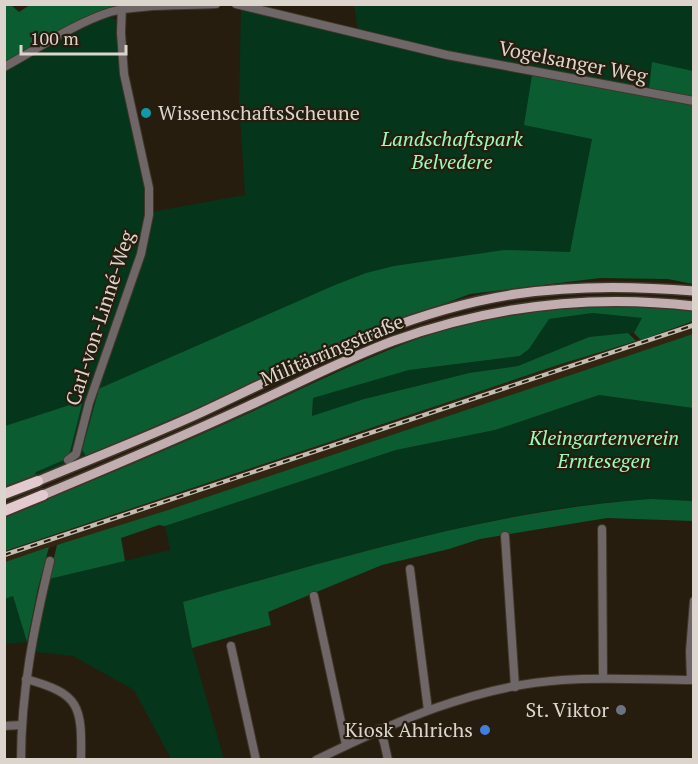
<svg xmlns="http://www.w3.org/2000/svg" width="698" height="764" viewBox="0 0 698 764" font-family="'PT Serif',serif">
<rect width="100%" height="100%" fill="#271d0f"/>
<!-- built -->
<path fill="#332512" d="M 693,321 L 693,334 L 171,509 L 5,562 L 4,551 Z"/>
<!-- green -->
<g fill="#05351a">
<path d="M 354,5 L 693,5 L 693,284 L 668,279 L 600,278 L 470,294 L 337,344 L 223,397 L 5,489 L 5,62 L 85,19 L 107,17 L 116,19 L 122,79 L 151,212 L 245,195 L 239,101 L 241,8 L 359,38 Z"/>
<path d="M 593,313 L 643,318 L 634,333 L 589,337 L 518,366 L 469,373 L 364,399 L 312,417 L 313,398 L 409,370 L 520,356 L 529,349 L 549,319 Z"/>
<path d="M 599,395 L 693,408 L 693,501 C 615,496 536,511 460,528 C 366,549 275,576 183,602 L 192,648 L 224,759 L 171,759 L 134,690 L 73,656 L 35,652 L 49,579 L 170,550 L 165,526 L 396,450 L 495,430 Z"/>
<path d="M 13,596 L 27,642 L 5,644 L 4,599 Z"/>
</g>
<!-- forest -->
<g fill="#0c5c31">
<path d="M 5,5 L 11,5 L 19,12 L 30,5 L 115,5 L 115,7 L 85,19 L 5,62 Z"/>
<path d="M 652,62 L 693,71 L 693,284 L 668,279 L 600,278 L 470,294 L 337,344 L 223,397 L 86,456 L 82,450 L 98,393 L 96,390 L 335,285 L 366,273 L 394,266 L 504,250 L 570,252 L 592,139 L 524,125 L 533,69 L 649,89 Z"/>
<path d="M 592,305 L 636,305 L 693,310 L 693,321 L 641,340 L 634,333 L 642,318 L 593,313 L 549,319 L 529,349 L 520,356 L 409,370 L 313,398 L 312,416 L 364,399 L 421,385 L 469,373 L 518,366 L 589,337 L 628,333 L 636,341 L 558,365 L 5,551 L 5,516 C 86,484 167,450 247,414 C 315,383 381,349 453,327 C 497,314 545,310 592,305 Z"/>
<path d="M 693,334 L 693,408 L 599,395 L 495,430 L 396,450 L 165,526 L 159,525 L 121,538 L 125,561 L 49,579 L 57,545 L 171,509 Z"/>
<path d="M 79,402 L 82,404 L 69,456 L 64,460 L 36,472 L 34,477 L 5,489 L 5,426 Z"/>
<path d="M 651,499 L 693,501 L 693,521 L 607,518 L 480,539 L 449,549 L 382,565 L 268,612 L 271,625 L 192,648 L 183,602 C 337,559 491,510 651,499 Z"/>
<path d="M 49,547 L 38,588 L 27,642 L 13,596 L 5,599 L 5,562 Z"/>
</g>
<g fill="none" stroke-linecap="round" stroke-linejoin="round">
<defs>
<g id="minor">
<path d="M 236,4 L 447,55 L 694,101"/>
<path d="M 4,67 C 39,48 73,24 110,12 C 138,4 186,6 216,4"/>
<path d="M 68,460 L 76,454 L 89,403 L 141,254 L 149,215 L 149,188 L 124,74 L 121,33 L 122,4"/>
<path d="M 602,529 L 603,678"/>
<path d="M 505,536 L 515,687"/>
<path d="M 410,569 L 428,710"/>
<path d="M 314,596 L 346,745"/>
<path d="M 231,646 L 256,760"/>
<path d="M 26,679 C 80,694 82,705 81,760"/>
<path d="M 691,680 L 690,651 L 694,601"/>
<path d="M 4,726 L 21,725"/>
<path d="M 379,729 L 384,742 L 388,760"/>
<path d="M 21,760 C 21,692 34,627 50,561"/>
<path d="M 316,760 C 394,722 474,686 562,680 C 606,677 649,680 694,680"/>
</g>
<g id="major">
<path d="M 38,481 C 91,459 145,438 198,414 C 301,366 402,311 516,294 C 576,285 634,286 694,291"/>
<path d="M 43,495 C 110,467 177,439 244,408 C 293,386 342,360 393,341 C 490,306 592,294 694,306"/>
</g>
<g id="highway">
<path d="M 4,494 L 38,481"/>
<path d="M 4,511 L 43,495"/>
</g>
</defs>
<!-- minor casing -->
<use href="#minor" stroke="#40372a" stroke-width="10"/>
<!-- major casing -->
<use href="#major" stroke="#40372a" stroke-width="12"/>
<!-- highway casing -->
<use href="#highway" stroke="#40372a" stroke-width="14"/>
<!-- minor -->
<use href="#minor" stroke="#6f6667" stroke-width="8"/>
<!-- major -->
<use href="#major" stroke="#c2aeb1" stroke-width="9"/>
<!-- highway -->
<use href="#highway" stroke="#e2cace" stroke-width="10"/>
<defs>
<path id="rail" d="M 4,555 L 694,325"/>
</defs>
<!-- rail casing -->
<use href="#rail" stroke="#c4bcb3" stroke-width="4.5"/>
<!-- rail -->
<use href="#rail" stroke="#271d0f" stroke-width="2" stroke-dasharray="7" stroke-linecap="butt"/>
</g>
<!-- markers -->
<circle fill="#0f9aa8" stroke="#271d0f" stroke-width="2" cx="146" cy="113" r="6"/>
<circle fill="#6b7280" stroke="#271d0f" stroke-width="2" cx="621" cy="710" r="6"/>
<circle fill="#3f7fe0" stroke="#271d0f" stroke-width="2" cx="485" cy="730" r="6"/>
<g text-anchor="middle" stroke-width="4.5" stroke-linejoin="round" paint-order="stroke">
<!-- street labels -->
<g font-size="20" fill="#dcd5cd" stroke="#271d0f">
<text transform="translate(573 62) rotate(11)" y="7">Vogelsanger Weg</text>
<text transform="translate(100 318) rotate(-72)" y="7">Carl-von-Linné-Weg</text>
<text transform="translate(332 350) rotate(-23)" y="7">Militärringstraße</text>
</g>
<!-- poi labels -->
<g font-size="20" fill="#dcd5cd" stroke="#271d0f" text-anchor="end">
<text x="158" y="120" text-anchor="start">WissenschaftsScheune</text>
<text x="609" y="717">St. Viktor</text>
<text x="473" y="737">Kiosk Ahlrichs</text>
</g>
<!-- park labels -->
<g font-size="20" font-style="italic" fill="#9dfabb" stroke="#271d0f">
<text x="452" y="146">Landschaftspark<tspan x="452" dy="23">Belvedere</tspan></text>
<text x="604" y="445">Kleingartenverein<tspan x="604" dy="23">Erntesegen</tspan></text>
</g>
</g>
<!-- border -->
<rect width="698" height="764" fill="none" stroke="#dcd5cd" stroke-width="12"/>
<!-- scale -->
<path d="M21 45v9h105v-9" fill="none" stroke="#dcd5cd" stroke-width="3"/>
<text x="30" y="45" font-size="18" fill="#dcd5cd" stroke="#271d0f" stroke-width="4.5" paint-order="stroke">100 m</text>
</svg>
